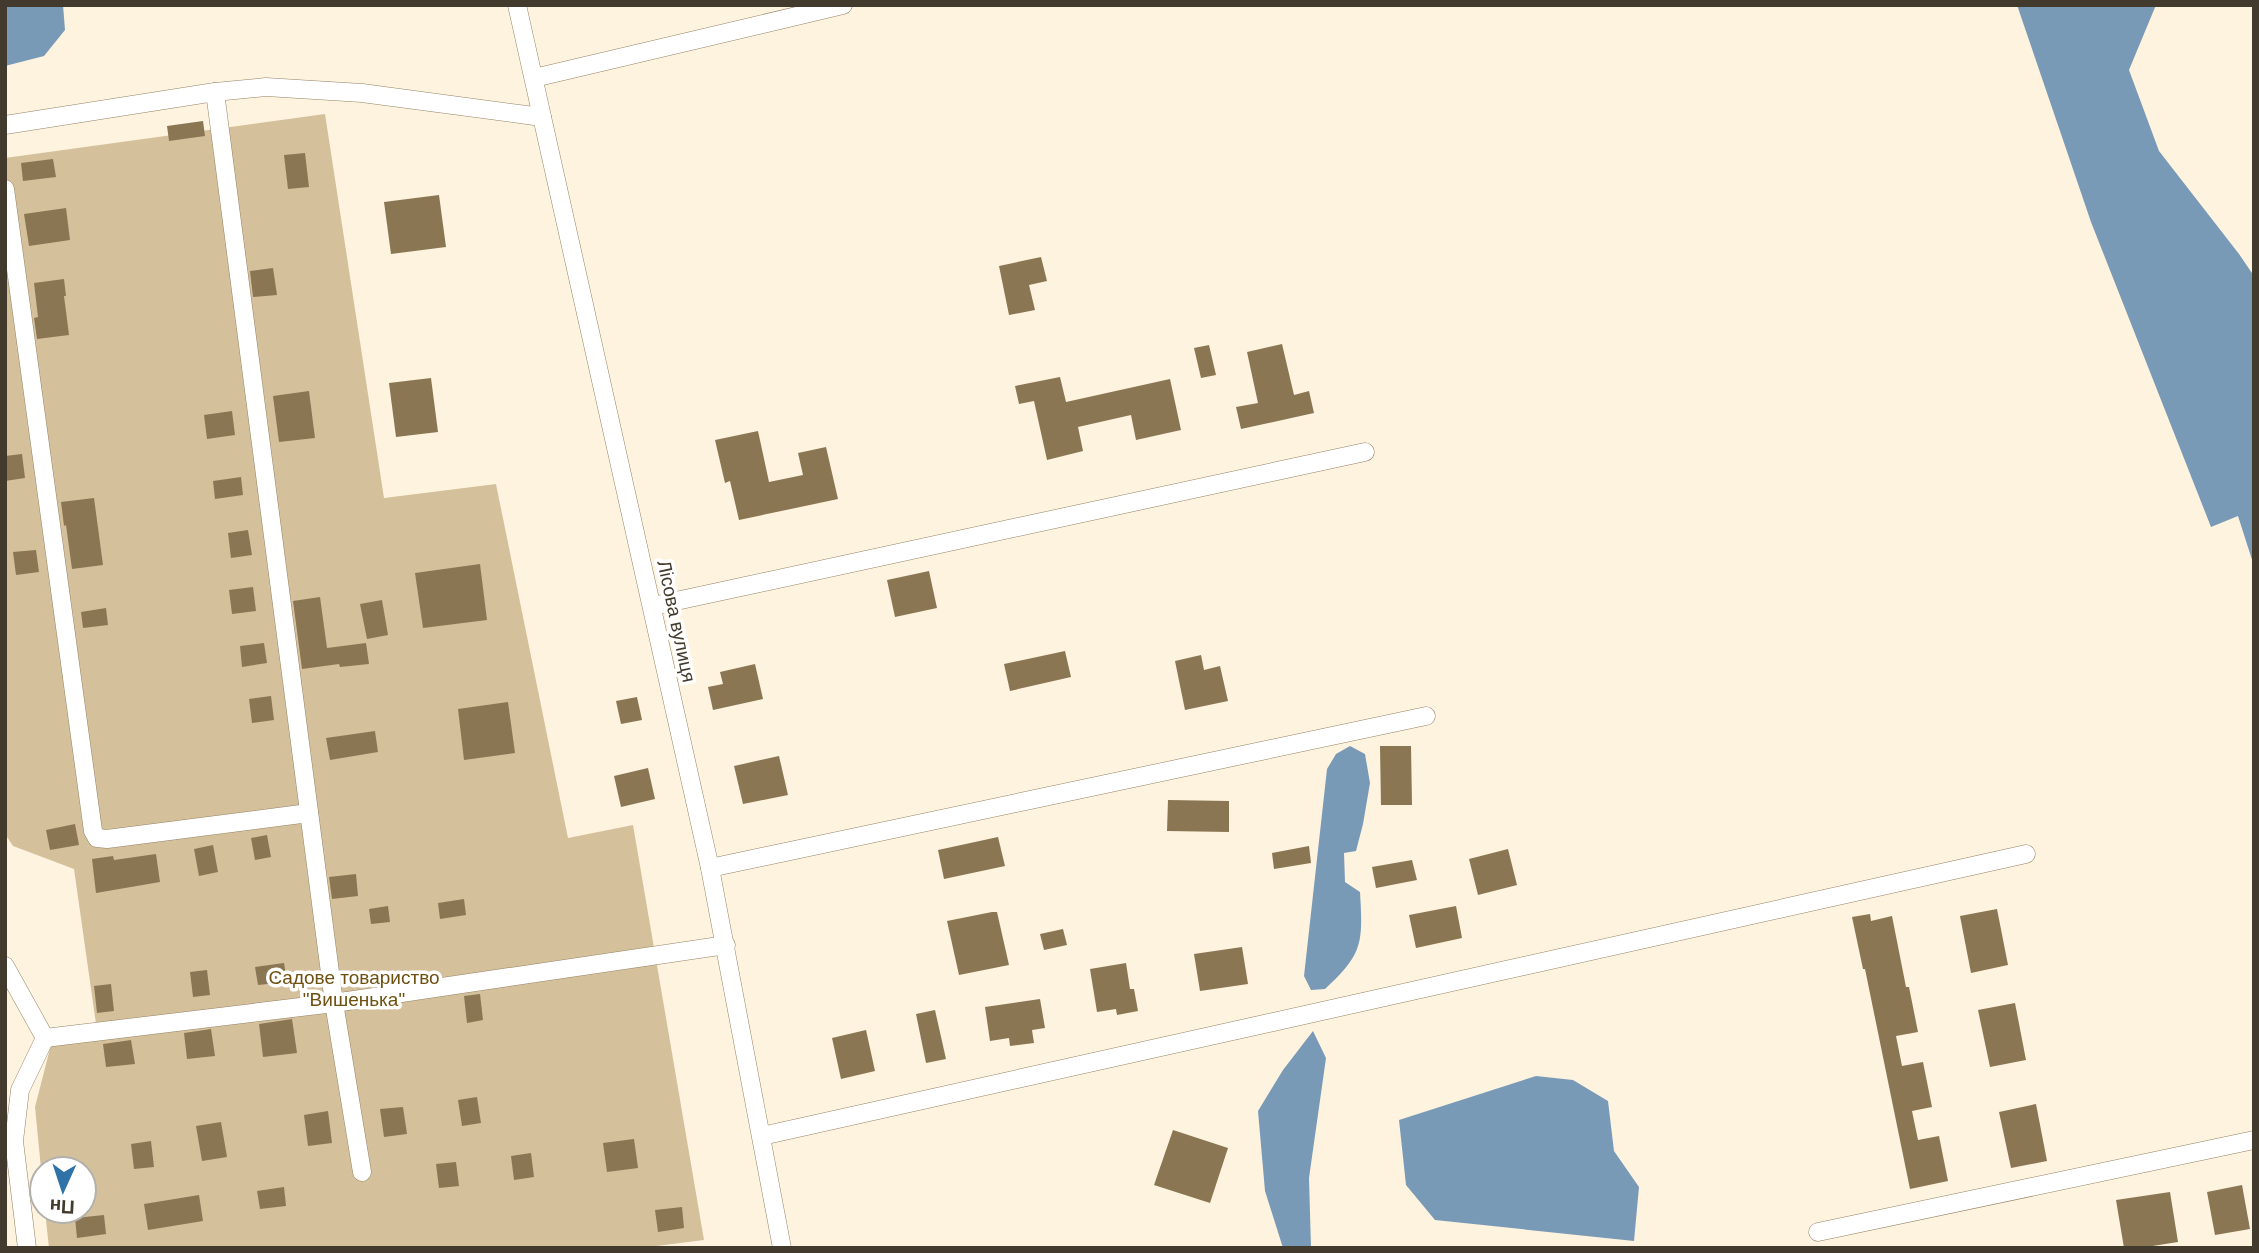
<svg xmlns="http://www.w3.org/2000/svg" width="2259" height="1253" viewBox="0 0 2259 1253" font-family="Arial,sans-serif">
<rect width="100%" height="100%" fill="#fef3df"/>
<!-- green -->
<path fill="#d5c09c" d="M 325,114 L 384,498 L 496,484 L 568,838 L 633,825 L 704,1240 L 641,1248 L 49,1248 L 45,1211 L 84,1211 L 84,1169 L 42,1169 L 42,1179 L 35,1107 L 53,1037 L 97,1031 L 74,869 L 13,846 L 5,834 L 5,158 Z"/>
<!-- water -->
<g fill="#799ab7">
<path d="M 5,5 L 63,5 L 65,30 L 44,56 L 5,66 Z"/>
<path d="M 2017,5 L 2156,5 L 2129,70 L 2159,151 L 2239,254 L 2254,276 L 2254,566 L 2238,516 L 2211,527 L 2091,222 Z"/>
<path d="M 1350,746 L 1365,754 L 1370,783 L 1363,824 L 1356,851 L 1344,853 L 1345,882 L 1360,892 C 1363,943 1363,954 1325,989 L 1311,990 L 1304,976 L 1327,769 L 1336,754 Z"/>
<path d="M 1313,1031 L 1326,1058 L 1309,1178 L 1311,1248 L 1283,1248 L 1265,1191 L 1258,1111 L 1283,1070 Z"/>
<path d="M 1536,1076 L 1573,1080 L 1608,1101 L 1614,1151 L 1639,1187 L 1634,1241 L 1435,1220 L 1406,1185 L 1399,1120 Z"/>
</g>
<!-- building -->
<g fill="#8a7653">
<path d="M 203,121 L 205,136 L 169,141 L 167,126 Z"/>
<path d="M 305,153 L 309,187 L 288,189 L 284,155 Z"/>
<path d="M 53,159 L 56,177 L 23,181 L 21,163 Z"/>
<path d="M 439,195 L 446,247 L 391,254 L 384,202 Z"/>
<path d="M 66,208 L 70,240 L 29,246 L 24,214 Z"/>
<path d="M 1041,257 L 1047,281 L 1029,285 L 1035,310 L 1009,315 L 999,266 Z"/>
<path d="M 273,268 L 277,295 L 253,297 L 250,271 Z"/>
<path d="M 64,279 L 66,296 L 64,296 L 69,335 L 37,339 L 34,318 L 38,317 L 34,283 Z"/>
<path d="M 1282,344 L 1294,395 L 1309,391 L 1314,413 L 1241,429 L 1236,407 L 1258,403 L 1247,352 Z"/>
<path d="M 1209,345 L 1216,375 L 1201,378 L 1194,348 Z"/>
<path d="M 1060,377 L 1066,402 L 1170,379 L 1181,430 L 1136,440 L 1131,415 L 1078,427 L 1083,451 L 1047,460 L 1034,401 L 1019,404 L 1015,386 Z"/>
<path d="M 431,378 L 438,432 L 396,437 L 389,383 Z"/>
<path d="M 309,391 L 315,438 L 279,442 L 273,396 Z"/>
<path d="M 232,411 L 235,435 L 207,439 L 204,415 Z"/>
<path d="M 758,431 L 769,482 L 803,475 L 798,453 L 826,447 L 838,499 L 739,520 L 730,481 L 725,483 L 715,440 Z"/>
<path d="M 22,454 L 25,478 L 5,481 L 5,456 Z"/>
<path d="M 241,477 L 243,495 L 215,499 L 213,481 Z"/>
<path d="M 94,498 L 103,565 L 72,569 L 66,525 L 64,526 L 61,502 Z"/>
<path d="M 248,530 L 252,555 L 231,558 L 228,533 Z"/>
<path d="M 36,550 L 39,572 L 16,575 L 13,552 Z"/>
<path d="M 480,564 L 487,620 L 423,628 L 415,573 Z"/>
<path d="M 929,571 L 937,608 L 895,617 L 887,580 Z"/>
<path d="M 253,587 L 256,611 L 232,614 L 229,590 Z"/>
<path d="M 320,597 L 327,648 L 366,643 L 369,664 L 340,667 L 339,664 L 302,669 L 293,601 Z"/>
<path d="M 382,600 L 388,635 L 367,639 L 360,604 Z"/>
<path d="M 106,608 L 108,625 L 83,628 L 81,612 Z"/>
<path d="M 264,643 L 267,663 L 242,667 L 240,646 Z"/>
<path d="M 1065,651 L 1071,677 L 1010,691 L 1004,664 Z"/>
<path d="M 1201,655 L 1204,670 L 1220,666 L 1228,701 L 1185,710 L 1175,661 Z"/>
<path d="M 755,664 L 763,699 L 713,710 L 708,687 L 723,684 L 720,672 Z"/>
<path d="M 271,696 L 274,720 L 252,723 L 249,699 Z"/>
<path d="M 637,697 L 642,720 L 621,724 L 616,701 Z"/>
<path d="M 508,702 L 515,753 L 464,760 L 458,709 Z"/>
<path d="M 375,731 L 378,752 L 330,760 L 326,738 Z"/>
<path d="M 1380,746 L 1411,746 L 1412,805 L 1381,805 Z"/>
<path d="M 779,756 L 788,795 L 743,804 L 734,766 Z"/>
<path d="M 648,768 L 655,799 L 621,807 L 614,776 Z"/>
<path d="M 1168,800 L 1229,801 L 1229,832 L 1167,831 Z"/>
<path d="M 75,824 L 79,845 L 50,850 L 46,830 Z"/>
<path d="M 267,835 L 271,857 L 255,860 L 251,838 Z"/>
<path d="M 998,837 L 1005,866 L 944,879 L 938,850 Z"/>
<path d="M 213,845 L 218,872 L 199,876 L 194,849 Z"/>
<path d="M 1309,846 L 1311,863 L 1274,869 L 1272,853 Z"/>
<path d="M 1508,849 L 1517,885 L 1478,895 L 1469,859 Z"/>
<path d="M 156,854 L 160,882 L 96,893 L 92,859 L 113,856 L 114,860 Z"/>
<path d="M 1412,860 L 1417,880 L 1376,888 L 1372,867 Z"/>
<path d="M 356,874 L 358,896 L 332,899 L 329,877 Z"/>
<path d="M 464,899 L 466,915 L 440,919 L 438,903 Z"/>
<path d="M 388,906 L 390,922 L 371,924 L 369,909 Z"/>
<path d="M 1456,906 L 1462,938 L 1416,948 L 1409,915 Z"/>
<path d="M 1997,909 L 2008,965 L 1971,973 L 1960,916 Z"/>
<path d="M 992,912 L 997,912 L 1009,965 L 959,975 L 947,921 Z"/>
<path d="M 1870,914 L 1871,921 L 1892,916 L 1906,987 L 1909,987 L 1918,1032 L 1896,1036 L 1902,1066 L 1923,1062 L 1932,1107 L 1912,1111 L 1918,1140 L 1939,1136 L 1948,1181 L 1910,1189 L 1865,969 L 1863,969 L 1852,917 Z"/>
<path d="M 1063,929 L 1067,945 L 1044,950 L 1040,934 Z"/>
<path d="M 1242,947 L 1248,984 L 1200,991 L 1194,954 Z"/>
<path d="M 284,963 L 287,982 L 258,985 L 255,967 Z"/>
<path d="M 1126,963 L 1130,989 L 1134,989 L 1138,1011 L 1117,1015 L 1116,1009 L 1097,1012 L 1090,969 Z"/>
<path d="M 207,970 L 210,995 L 193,997 L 190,972 Z"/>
<path d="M 111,984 L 114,1011 L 97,1013 L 94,986 Z"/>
<path d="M 480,994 L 483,1020 L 467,1023 L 464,996 Z"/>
<path d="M 1040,999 L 1045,1028 L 1032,1030 L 1034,1043 L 1010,1046 L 1009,1038 L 990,1041 L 985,1007 Z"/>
<path d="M 2015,1003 L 2026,1060 L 1990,1067 L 1978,1010 Z"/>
<path d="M 935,1010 L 946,1059 L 926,1063 L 916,1014 Z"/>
<path d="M 292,1019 L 297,1053 L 263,1057 L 259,1024 Z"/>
<path d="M 211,1029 L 215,1056 L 187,1059 L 184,1033 Z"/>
<path d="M 866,1030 L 875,1071 L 841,1079 L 832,1038 Z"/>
<path d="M 131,1040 L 135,1064 L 106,1067 L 103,1044 Z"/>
<path d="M 477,1097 L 481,1123 L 462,1126 L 458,1100 Z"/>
<path d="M 2036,1104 L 2047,1161 L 2011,1168 L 1999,1112 Z"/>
<path d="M 403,1107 L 407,1134 L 384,1137 L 380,1109 Z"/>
<path d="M 328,1111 L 332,1143 L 308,1146 L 304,1115 Z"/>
<path d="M 221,1122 L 227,1157 L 202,1161 L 196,1126 Z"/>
<path d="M 1173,1130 L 1228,1148 L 1210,1203 L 1154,1185 Z"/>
<path d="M 634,1139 L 638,1168 L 607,1172 L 603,1143 Z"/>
<path d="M 151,1141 L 154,1167 L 134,1169 L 131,1144 Z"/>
<path d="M 531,1153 L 534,1177 L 514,1180 L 511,1156 Z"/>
<path d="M 456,1162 L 459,1186 L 439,1188 L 436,1164 Z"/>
<path d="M 2242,1185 L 2250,1229 L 2215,1235 L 2207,1192 Z"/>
<path d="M 284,1187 L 286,1206 L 260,1209 L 257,1191 Z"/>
<path d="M 2170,1192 L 2178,1242 L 2140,1248 L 2124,1248 L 2116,1200 Z"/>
<path d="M 199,1195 L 203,1221 L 148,1230 L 144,1204 Z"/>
<path d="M 682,1207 L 684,1228 L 658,1232 L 655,1210 Z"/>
<path d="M 104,1215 L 106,1234 L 77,1238 L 75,1218 Z"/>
</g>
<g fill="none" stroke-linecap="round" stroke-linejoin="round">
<defs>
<g id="minor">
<path d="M 517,5 L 710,868 L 782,1248"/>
<path d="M 534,78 L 843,5"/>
<path d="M 215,92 L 334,1003 L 362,1172"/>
<path d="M 5,125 L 215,92 L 266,87 L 362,93 L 542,117"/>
<path d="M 5,189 L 93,831 L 97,838 L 107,839 L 309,813"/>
<path d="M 653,606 L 1365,452"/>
<path d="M 710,868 L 1426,716"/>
<path d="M 5,966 L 45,1038 L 334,1003 L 726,945"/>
<path d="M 762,1136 L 2026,854"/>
<path d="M 1818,1232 L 2254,1140"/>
<path d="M 27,1248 L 14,1141 L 20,1090 L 45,1038"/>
</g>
</defs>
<!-- minor casing -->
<use href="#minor" stroke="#948364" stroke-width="19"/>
<!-- minor -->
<use href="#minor" stroke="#fff" stroke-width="18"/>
</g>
<g text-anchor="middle" stroke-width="7" stroke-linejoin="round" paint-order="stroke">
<!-- street labels -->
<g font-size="19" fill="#423b2d" stroke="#fff">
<text transform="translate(677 621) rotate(78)" y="7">Лісова вулиця</text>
</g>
<!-- park labels -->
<g font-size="19" fill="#6e5110" stroke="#fff">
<text x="354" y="984">Садове товариство<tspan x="354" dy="22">"Вишенька"</tspan></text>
</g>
</g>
<!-- border -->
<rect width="2259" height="1253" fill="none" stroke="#423b2d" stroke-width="14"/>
<!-- north arrow -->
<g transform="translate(63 1190) rotate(183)"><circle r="33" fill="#ffffff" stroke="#b3b1ab" stroke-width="2"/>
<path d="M0-5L12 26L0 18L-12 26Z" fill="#2e72a7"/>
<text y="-10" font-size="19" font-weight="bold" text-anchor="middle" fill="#423b2d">Пн</text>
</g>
</svg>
